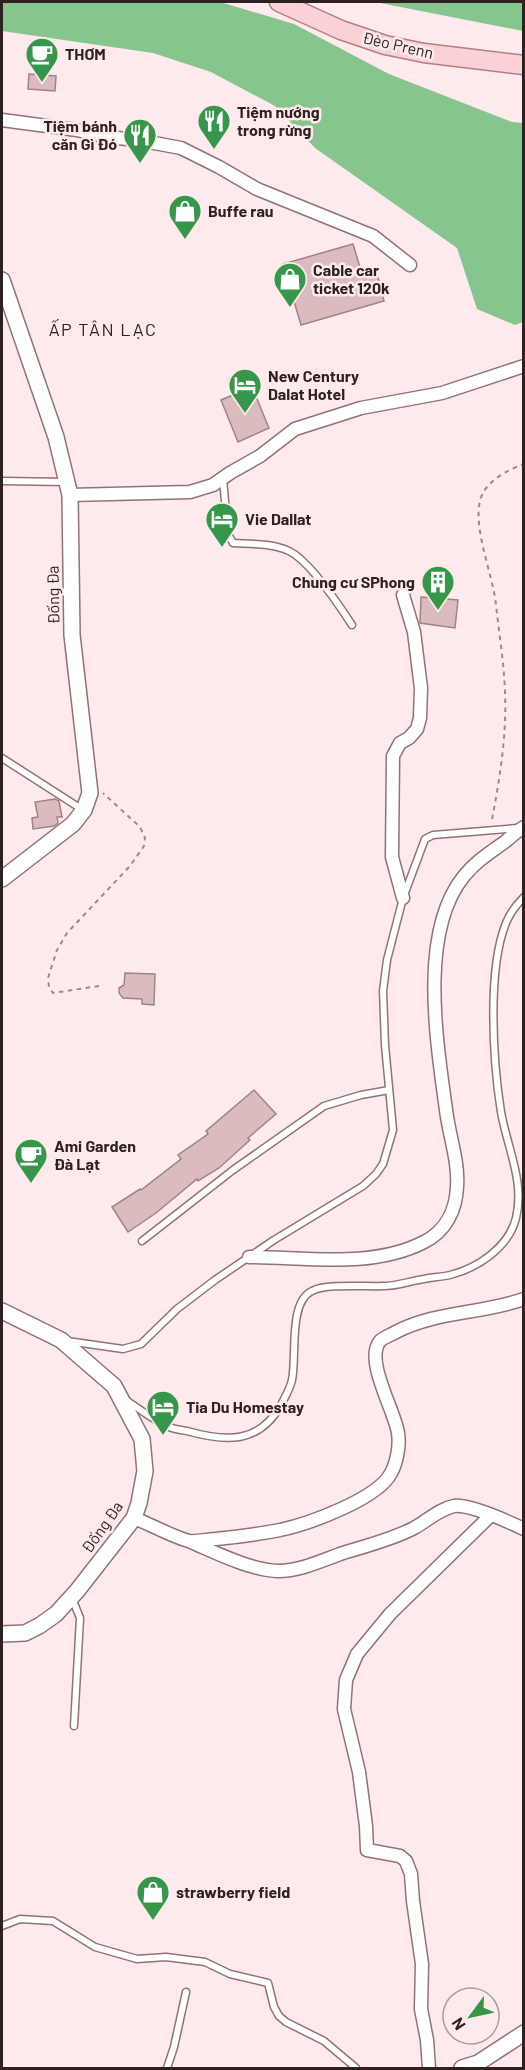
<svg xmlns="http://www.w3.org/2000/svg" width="525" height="2070" viewBox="0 0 525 2070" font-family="Barlow,sans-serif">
<rect width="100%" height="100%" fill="#feeaec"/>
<!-- forest -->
<g fill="#86c58d">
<path d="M 2,2 L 220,2 L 294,24 L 389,74 L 512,122 L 523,123 L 523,322 L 515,325 L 477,309 L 457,248 L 315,148 L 275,106 L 211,72 L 153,53 L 2,31 Z"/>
<path d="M 375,2 L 523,2 L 523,31 Z"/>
</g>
<!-- building -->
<g fill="#dbbcbe" stroke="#a18385" stroke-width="1.5">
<path d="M 29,74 L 56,76 L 55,91 L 28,89 Z"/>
<path d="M 353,244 L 362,274 L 376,270 L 384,301 L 301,325 L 283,264 Z"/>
<path d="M 252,387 L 269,428 L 238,442 L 221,400 Z"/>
<path d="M 421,597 L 458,600 L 455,628 L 420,623 Z"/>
<path d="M 55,799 L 59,801 L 62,817 L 57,817 L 58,823 L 54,826 L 33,829 L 32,818 L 38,817 L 35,802 Z"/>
<path d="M 125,973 L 155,974 L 154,1005 L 142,1004 L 142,999 L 123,998 L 119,993 L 119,988 L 124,985 Z"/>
<path d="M 254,1090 L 276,1114 L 248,1138 L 250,1140 L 219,1168 L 198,1181 L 197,1179 L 156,1213 L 128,1232 L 112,1207 L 140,1189 L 141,1190 L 181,1159 L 178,1155 L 208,1134 L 206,1131 Z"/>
</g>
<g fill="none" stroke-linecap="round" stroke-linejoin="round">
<defs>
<g id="service">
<path d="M 223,479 L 228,534 L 233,543 C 251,544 272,543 289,551 C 310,561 339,605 352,625"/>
<path d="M 2,481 L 66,482"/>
<path d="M 2,758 L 83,810"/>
<path d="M 142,1241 L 233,1170 L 324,1106 L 361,1095 L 389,1090"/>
<path d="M 67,1341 L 123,1349 L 141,1344 L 177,1309 L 215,1280 L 274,1240 L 363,1186 L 376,1174 L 383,1164 L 393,1130 L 385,1045 L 383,991 L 387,960 L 403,898 L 425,839 L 433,835 L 518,828"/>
<path d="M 127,1401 C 140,1409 154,1421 169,1427 C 174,1429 181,1430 187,1431 C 226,1442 259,1444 281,1405 C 285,1397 290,1389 292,1380 C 297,1357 288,1302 312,1291 C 326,1283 366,1287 384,1286 C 397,1286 410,1281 424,1279 C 432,1277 442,1277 450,1275 C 478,1268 509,1247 516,1218 C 525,1182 507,1147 501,1112 C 493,1062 487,970 506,923 C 510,913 516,905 524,897"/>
<path d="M 72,1598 L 80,1618 L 74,1726"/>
<path d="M 2,1926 L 20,1919 L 53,1921 L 95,1947 L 137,1959 L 166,1957 L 205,1962 L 230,1974 L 268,1983 L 274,2007 L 279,2016 L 286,2022 L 324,2041 L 356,2068"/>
<path d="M 167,2068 L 174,2047 L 186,1992"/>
</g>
<g id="minor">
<path d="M 2,120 L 77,130 L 107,137 L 138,140 L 181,148 L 219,167 L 257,189 L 373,236 L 410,265"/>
<path d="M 70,495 L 190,492 L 213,485 L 230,473 L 260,456 L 295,429 L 361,408 L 442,393 L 524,366"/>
<path d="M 403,595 L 414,632 L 421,688 L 420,718 L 417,729 L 409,738 L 400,743 L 393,756 L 392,857 L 403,898"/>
<path d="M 249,1257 C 305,1257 372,1269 424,1242 C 446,1231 456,1210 457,1187 C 459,1162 449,1135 446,1110 C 437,1043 418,932 464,876 C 476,861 491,852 506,841 C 512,836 517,831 524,827"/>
<path d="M 134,1518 C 150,1524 173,1537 189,1541 C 197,1542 208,1539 216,1539 C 237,1537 259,1534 280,1530 C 308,1524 378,1499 391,1473 C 397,1462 400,1445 398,1433 C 395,1411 364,1360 380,1341 C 384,1337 391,1335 396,1332 C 436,1311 482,1314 524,1299"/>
<path d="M 191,1542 C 217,1553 250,1570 278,1571 C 299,1571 321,1561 340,1554 C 365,1546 391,1540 414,1528 C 427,1521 439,1509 454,1506 C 470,1504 509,1522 524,1529"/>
<path d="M 429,2068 L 427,2040 L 421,2009 L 422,1964 L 413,1901 L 411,1874 L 406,1861 L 400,1856 L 367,1850 L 366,1826 L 359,1772 L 344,1709 L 346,1680 L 357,1654 L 390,1614 L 491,1515"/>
</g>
<g id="tertiary">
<path d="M 2,280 L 56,437 L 70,495 L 72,635 L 90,793 L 84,810 L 73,824 L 2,879"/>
<path d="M 2,1311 L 61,1340 L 114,1386 L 142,1439 L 145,1471 L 139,1503 L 134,1518 L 77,1591 L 56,1614 L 39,1626 L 25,1633 L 2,1634"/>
<path d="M 462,2068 L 478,2063 L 524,2033"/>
</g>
<path id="primary" d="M 279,2 L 341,30 L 385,45 L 424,53 L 524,65"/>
</defs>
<!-- service casing -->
<use href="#service" stroke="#907375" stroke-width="9"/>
<!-- minor casing -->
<use href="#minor" stroke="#907375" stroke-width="15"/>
<!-- tertiary casing -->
<use href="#tertiary" stroke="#907375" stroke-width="18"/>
<!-- primary casing -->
<use href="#primary" stroke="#b08084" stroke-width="21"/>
<!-- path -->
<g stroke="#9b8a8c" stroke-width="2" stroke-dasharray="4.5 4.5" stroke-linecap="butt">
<path d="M 492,819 C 500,778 507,733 505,691 C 504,663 499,633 496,605 C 493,575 473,529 480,501 C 484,482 507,470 524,464"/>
<path d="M 99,986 L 53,993 L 49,987 L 48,978 L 57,950 L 67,933 L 130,866 L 144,846 L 145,838 L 140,827 L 103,793"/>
</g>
<!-- service -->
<use href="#service" stroke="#fff" stroke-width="6"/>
<!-- minor -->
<use href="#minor" stroke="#fff" stroke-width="12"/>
<!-- tertiary -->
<use href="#tertiary" stroke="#fff" stroke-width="15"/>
<!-- primary -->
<use href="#primary" stroke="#fad1d5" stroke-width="18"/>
</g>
<!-- icons -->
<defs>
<symbol id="cafe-pin" viewBox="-11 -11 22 30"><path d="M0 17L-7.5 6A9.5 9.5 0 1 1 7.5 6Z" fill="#369649" stroke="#feeaec"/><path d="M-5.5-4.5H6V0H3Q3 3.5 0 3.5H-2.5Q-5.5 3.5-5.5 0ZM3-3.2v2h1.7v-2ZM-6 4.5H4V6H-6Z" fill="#fff"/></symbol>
<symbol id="restaurant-pin" viewBox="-11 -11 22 30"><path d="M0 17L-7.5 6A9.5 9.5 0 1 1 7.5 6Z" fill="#369649" stroke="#feeaec"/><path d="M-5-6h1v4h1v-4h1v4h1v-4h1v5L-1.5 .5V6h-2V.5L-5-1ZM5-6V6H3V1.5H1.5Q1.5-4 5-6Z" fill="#fff"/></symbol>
<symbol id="shop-pin" viewBox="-11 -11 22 30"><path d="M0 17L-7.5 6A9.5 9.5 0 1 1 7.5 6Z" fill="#369649" stroke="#feeaec"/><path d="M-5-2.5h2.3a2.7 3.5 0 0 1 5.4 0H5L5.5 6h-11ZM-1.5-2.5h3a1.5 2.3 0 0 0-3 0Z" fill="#fff"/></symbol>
<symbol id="hotel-pin" viewBox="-11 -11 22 30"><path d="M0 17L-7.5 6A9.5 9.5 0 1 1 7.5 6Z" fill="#369649" stroke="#feeaec"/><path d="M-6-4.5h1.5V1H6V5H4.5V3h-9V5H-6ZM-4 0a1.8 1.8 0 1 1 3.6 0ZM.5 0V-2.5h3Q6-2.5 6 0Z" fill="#fff"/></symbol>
<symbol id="building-pin" viewBox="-11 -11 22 30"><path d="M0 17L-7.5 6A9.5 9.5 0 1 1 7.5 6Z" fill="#369649" stroke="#feeaec"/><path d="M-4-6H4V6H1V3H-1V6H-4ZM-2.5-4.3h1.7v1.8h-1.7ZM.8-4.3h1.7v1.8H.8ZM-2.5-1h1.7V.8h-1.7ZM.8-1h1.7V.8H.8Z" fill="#fff"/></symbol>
</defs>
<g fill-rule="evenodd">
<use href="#cafe-pin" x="23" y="35" width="38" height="52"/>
<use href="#restaurant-pin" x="195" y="102" width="38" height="52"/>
<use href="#restaurant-pin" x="121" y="116" width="38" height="52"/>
<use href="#shop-pin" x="166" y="192" width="38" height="52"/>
<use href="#shop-pin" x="271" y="260" width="38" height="52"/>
<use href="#hotel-pin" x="226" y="366" width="38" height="52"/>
<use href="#hotel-pin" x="203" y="500" width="38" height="52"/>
<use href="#building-pin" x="419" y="563" width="38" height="52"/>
<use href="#cafe-pin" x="12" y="1136" width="38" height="52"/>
<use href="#hotel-pin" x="144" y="1388" width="38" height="52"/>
<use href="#shop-pin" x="134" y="1873" width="38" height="52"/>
</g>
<g text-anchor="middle" stroke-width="5" stroke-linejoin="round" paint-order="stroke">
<!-- street labels -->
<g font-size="16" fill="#2d2122" stroke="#feeaec">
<text transform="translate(398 45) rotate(13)" y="6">Đèo Prenn</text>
<text transform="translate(53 595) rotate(-91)" y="6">Đống Đa</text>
<text transform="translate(102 1527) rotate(-55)" y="6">Đống Đa</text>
</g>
<!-- poi labels -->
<g font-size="16" font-weight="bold" fill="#2d2122" stroke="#feeaec" text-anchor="start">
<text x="65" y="60">THƠM</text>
<text x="237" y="118">Tiệm nướng<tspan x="237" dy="18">trong rừng</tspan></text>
<text x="117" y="132" text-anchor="end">Tiệm bánh<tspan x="117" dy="18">căn Gì Đó</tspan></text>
<text x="208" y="217">Buffe rau</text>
<text x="313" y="276">Cable car<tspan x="313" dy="18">ticket 120k</tspan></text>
<text x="268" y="382">New Century<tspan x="268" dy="18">Dalat Hotel</tspan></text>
<text x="245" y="525">Vie Dallat</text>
<text x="415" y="588" text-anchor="end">Chung cư SPhong</text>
<text x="54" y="1152">Ami Garden<tspan x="54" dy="18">Đà Lạt</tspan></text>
<text x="186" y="1413">Tia Du Homestay</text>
<text x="176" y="1898">strawberry field</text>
</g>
<!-- neighbourhood labels -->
<g font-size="18" letter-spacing="1.5" fill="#2d2122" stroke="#feeaec">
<text x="103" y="336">ẤP TÂN LẠC</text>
</g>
</g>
<!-- border -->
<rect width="525" height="2070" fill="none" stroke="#2d2122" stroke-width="6"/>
<!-- north arrow -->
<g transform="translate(471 2016) rotate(237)"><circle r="28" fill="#feeaec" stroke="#aa9a9b" stroke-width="1.5"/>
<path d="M0-4.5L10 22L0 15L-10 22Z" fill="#369649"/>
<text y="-9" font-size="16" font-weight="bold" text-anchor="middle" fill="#2d2122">N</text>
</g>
</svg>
